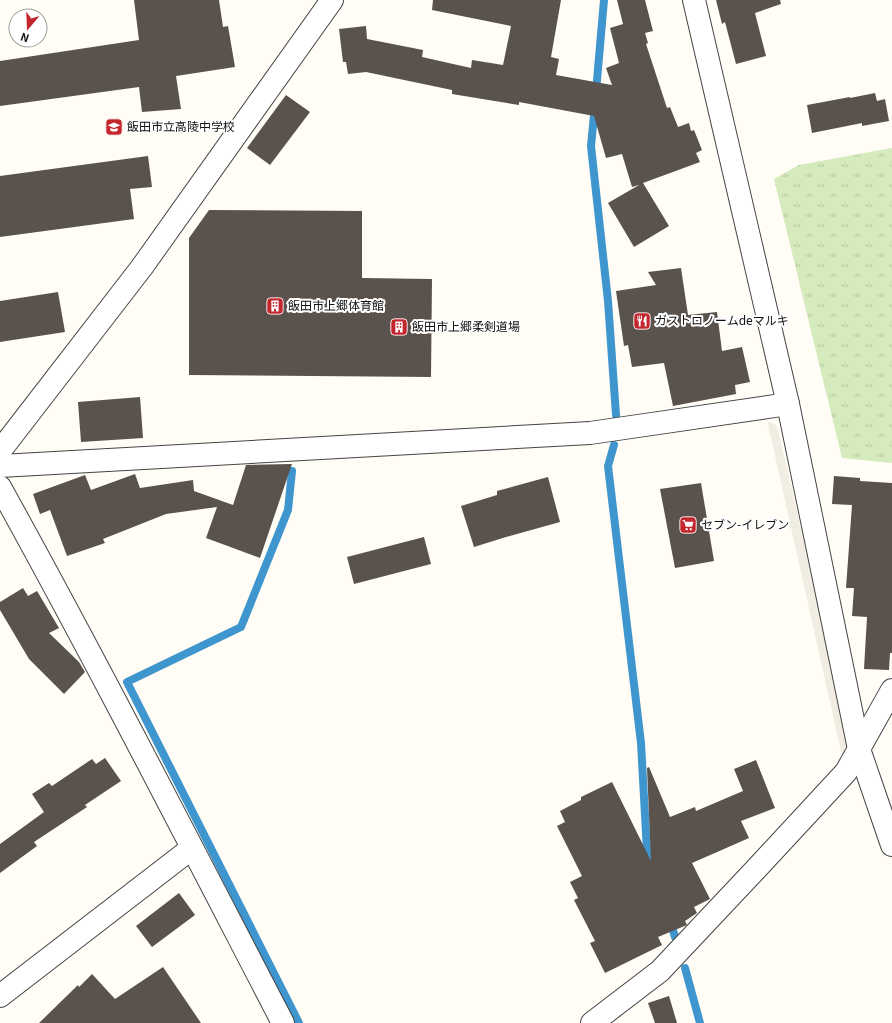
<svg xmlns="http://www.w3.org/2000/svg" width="892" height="1023" viewBox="0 0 892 1023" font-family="Georgia,'Noto Sans JP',serif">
<defs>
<pattern id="park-tufts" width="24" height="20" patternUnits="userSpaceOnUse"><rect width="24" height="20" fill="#d5ebbd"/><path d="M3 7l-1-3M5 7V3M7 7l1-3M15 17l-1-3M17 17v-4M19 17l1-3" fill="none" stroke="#b6c8a1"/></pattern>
</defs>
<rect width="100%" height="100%" fill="#fffdf5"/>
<!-- park -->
<path fill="url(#park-tufts)" d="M 892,148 L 892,463 L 842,458 L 774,179 L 799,165 Z"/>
<!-- plaza -->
<path fill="#f1ede2" d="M 767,420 L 777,426 L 814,584 L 847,743 L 842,756 Z"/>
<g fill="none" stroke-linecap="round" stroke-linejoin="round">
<!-- stream -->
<g stroke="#3f96cf" stroke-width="8">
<path d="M 596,92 L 604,0"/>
<path d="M 595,105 L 591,146 L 608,301 L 616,415"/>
<path d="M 614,445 L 608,466 L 641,743 L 647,851 L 651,864"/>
<path d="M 292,471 L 288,510 L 241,627 L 127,682 L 299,1023"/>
<path d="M 670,920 L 675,937"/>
<path d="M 685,968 L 700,1023"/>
</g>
</g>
<!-- building -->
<g fill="#5a524d">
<path d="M 134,0 L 219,0 L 223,27 L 228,26 L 235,67 L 176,76 L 181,109 L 142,112 L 139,87 L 0,106 L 0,61 L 139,40 Z"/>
<path d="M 433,0 L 561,0 L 551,57 L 559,59 L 556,75 L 612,85 L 606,68 L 619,63 L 610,28 L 623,24 L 617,0 L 645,0 L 653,31 L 645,33 L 648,43 L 646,44 L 667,108 L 670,107 L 678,127 L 689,123 L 691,131 L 694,130 L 702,150 L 696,153 L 700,162 L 643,183 L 669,226 L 634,247 L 608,203 L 639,185 L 632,187 L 622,154 L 606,158 L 594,116 L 519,102 L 519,105 L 452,94 L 452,90 L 366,72 L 348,74 L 346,62 L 343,62 L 339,29 L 366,26 L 367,39 L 423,50 L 422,57 L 471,68 L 472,60 L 503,65 L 511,26 L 432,10 Z"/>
<path d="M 716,0 L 780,0 L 781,4 L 755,13 L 766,56 L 736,64 L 725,22 L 722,24 Z"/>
<path d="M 875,93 L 877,101 L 885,99 L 889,121 L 862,126 L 862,123 L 812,133 L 807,105 L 850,97 L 850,98 Z"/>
<path d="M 286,95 L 310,112 L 270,165 L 247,148 Z"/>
<path d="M 148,156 L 152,187 L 130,189 L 134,219 L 0,237 L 0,176 Z"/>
<path d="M 209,210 L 362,211 L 362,278 L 432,279 L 431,377 L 189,375 L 189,238 Z"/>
<path d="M 681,268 L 688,315 L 717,312 L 722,351 L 742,347 L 750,382 L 735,385 L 736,394 L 673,406 L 664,363 L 632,367 L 628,345 L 624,346 L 616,291 L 656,285 L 648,272 Z"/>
<path d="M 58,292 L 65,332 L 0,342 L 0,301 Z"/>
<path d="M 140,397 L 143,438 L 81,442 L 78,402 Z"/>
<path d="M 292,464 L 260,558 L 206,538 L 217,507 L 166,514 L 103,539 L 105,543 L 67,556 L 50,510 L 40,514 L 33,494 L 85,475 L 91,490 L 135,474 L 140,488 L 193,480 L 194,491 L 233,505 L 246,465 Z"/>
<path d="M 834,476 L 860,478 L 860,481 L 892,483 L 892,653 L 890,653 L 889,670 L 864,669 L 867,617 L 852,616 L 854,588 L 846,588 L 852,505 L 832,504 Z"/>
<path d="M 548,477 L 560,522 L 506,537 L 474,547 L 461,506 L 497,495 L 497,491 Z"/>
<path d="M 701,483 L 714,561 L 675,568 L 660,489 Z"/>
<path d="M 424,537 L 431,564 L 354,584 L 347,557 Z"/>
<path d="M 23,588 L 28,596 L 37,591 L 59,628 L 49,633 L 79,662 L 85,672 L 64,694 L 29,659 L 0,610 L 0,602 Z"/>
<path d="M 105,758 L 121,781 L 85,805 L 87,807 L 34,842 L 37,846 L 0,873 L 0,844 L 44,812 L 32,794 L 49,783 L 52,786 L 92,759 L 96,764 Z"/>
<path d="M 756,760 L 775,808 L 741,821 L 749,838 L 692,863 L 710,899 L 694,907 L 697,913 L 685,921 L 687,925 L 658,937 L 662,945 L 605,973 L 590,943 L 595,941 L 574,900 L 578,898 L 570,882 L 582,876 L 557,826 L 565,822 L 560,811 L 581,800 L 581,797 L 612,782 L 651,861 L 647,768 L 649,767 L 670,817 L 695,807 L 696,811 L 743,791 L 734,769 Z"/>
<path d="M 179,893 L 195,915 L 152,947 L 136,926 Z"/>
<path d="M 163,967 L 201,1023 L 39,1023 L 78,985 L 79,987 L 92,974 L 115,999 Z"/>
<path d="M 669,996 L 677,1023 L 655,1023 L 648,1003 Z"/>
</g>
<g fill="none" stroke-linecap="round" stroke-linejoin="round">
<defs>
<g id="minor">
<path d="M 694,0 L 788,404 L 859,749 L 892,845"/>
<path d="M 0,451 L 142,267 L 332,0"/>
<path d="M 0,466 L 590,433 L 788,404"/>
<path d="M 0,487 C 98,664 190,844 283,1023"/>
<path d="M 0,996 L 192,848"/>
<path d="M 592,1023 L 660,971 L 757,868 L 846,772 L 892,690"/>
</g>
</defs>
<!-- minor casing -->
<use href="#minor" stroke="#444" stroke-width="24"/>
<!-- minor -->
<use href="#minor" stroke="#fff" stroke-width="22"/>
</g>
<!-- icons -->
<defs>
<symbol id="school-square" viewBox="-11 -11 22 22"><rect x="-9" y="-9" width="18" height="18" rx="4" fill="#c4262e" stroke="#fff"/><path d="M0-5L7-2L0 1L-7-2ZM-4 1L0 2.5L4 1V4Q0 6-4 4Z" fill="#fff"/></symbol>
<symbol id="building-square" viewBox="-11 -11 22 22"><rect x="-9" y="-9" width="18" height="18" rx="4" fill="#c4262e" stroke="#fff"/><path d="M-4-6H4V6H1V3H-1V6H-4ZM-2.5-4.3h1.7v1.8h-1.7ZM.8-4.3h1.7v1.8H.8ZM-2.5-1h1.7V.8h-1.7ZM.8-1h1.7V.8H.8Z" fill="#fff"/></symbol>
<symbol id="restaurant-square" viewBox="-11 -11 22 22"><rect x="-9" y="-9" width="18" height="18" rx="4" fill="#c4262e" stroke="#fff"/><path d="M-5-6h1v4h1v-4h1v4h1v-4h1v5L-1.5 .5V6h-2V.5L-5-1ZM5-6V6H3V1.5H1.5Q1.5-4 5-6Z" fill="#fff"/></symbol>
<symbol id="supermarket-square" viewBox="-11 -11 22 22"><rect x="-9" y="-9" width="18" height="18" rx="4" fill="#c4262e" stroke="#fff"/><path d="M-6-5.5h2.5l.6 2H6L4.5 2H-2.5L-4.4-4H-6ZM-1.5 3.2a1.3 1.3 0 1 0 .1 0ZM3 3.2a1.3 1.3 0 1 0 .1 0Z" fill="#fff"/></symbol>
</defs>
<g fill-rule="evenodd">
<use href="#school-square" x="104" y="117" width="20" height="20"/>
<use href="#building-square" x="265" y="296" width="20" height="20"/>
<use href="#restaurant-square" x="632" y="311" width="20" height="20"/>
<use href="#building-square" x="389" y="317" width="20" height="20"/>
<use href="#supermarket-square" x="678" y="515" width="20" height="20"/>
</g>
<g text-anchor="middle" stroke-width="4" stroke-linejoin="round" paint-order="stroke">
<!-- poi labels -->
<g font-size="12" fill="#111" stroke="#fff" text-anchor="start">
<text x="127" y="131">飯田市立高陵中学校</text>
<text x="288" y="310">飯田市上郷体育館</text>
<text x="655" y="325">ガストロノームdeマルキ</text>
<text x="412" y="331">飯田市上郷柔剣道場</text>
<text x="701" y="529">セブン-イレブン</text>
</g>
</g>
<!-- north arrow -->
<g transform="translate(28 28) rotate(199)"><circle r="19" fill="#ffffff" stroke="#a0a0a0"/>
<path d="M0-3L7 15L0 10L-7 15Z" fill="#c4262e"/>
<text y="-6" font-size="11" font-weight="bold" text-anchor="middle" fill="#111111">N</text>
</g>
</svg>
